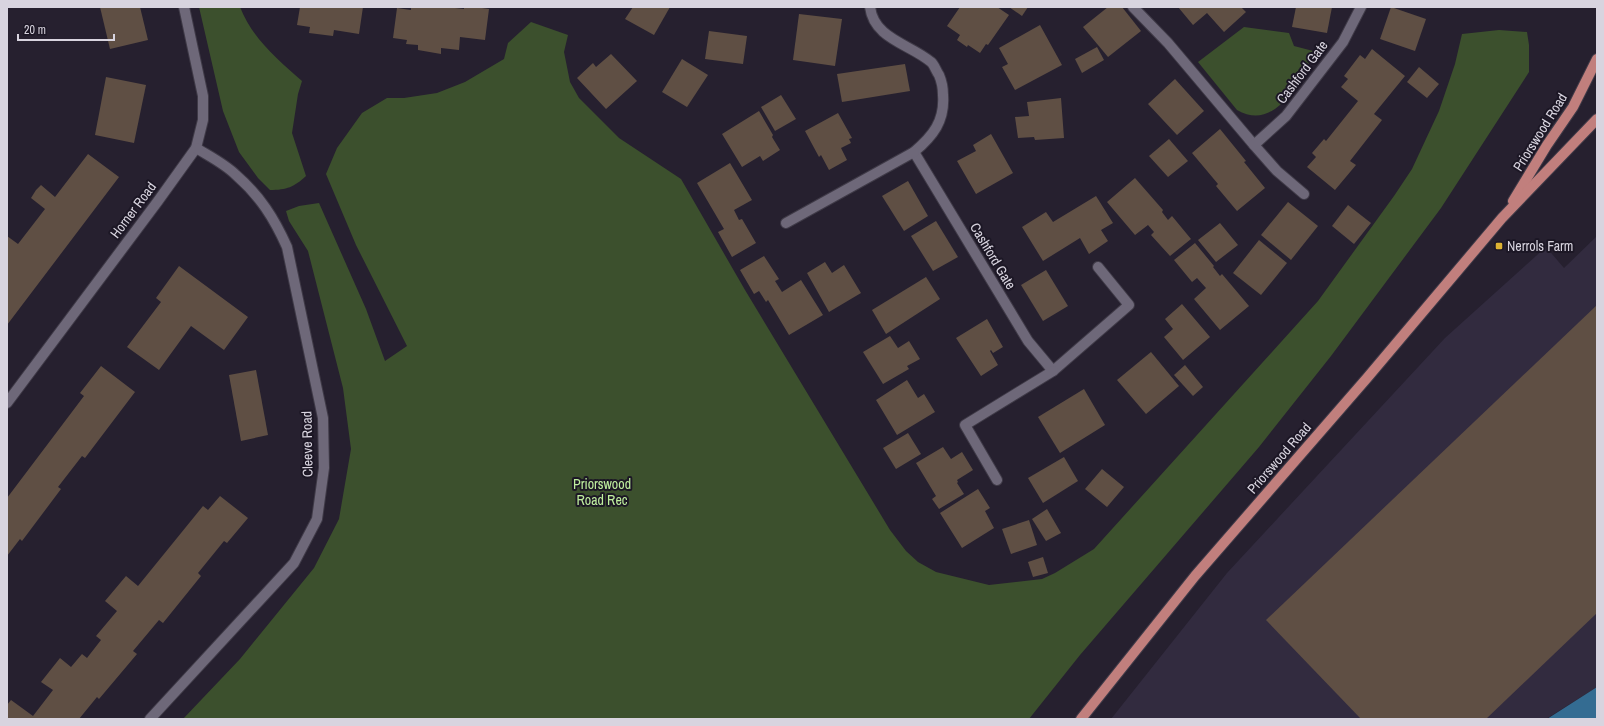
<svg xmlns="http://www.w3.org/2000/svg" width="1604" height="726" viewBox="0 0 1604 726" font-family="'Archivo Narrow',sans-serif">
<rect width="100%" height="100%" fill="#26202f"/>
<!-- built -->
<path fill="#322b3f" d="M 1597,236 L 1597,687 L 1546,719 L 1111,719 L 1227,573 L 1445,338 L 1546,247 L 1564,268 Z"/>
<!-- green -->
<g fill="#3c502d">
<path d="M 199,7 L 240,7 C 252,38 277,59 302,81 L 298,94 L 292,133 L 306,176 C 294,187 287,190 270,190 L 258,178 L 239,152 L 223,111 Z"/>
<path d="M 531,22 L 568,35 L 564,52 L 570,82 L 579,98 L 619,138 L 681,179 L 745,290 L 890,530 L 906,551 L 918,562 L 936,572 L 989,585 L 1042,579 L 1055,573 L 1094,549 L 1318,301 L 1394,196 L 1412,169 L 1439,111 L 1455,64 L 1462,34 L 1499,30 L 1527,32 L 1529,45 L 1529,72 L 1441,208 L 1331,356 L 1259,447 L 1080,655 L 1029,719 L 183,719 L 240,659 L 314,568 L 339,519 L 351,449 L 343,388 L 308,251 L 289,221 L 286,211 L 299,206 L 319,203 L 366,309 L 385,361 L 407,346 L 356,245 L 326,174 L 337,148 L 362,113 L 387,98 L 404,98 L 437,93 L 465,82 L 504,59 L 508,43 Z"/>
<path d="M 1244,27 L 1289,33 L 1294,46 L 1317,52 L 1280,105 C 1266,117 1253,119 1237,110 L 1198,62 Z"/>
</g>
<!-- water -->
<path fill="#346c92" d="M 1597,687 L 1597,719 L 1546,719 L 1547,719 Z"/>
<!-- building -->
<g fill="#5f4f44">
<path d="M 100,7 L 140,7 L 148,40 L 110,49 Z"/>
<path d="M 300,7 L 363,7 L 359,34 L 334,30 L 333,36 L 309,33 L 310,27 L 297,25 Z"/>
<path d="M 411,7 L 446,7 L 464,9 L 464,7 L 475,7 L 489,9 L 485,40 L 460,37 L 459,50 L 441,48 L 441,54 L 418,50 L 418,45 L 406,44 L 407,40 L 393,38 L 397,8 L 411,10 Z"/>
<path d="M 633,7 L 670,7 L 654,35 L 625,19 Z"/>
<path d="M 960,7 L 997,7 L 1009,15 L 988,45 L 986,44 L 980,53 L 968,45 L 967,47 L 957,40 L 960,35 L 947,26 Z"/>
<path d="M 1009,7 L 1028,7 L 1022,16 Z"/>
<path d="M 1108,7 L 1122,7 L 1141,31 L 1108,57 L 1083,27 Z"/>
<path d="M 1178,7 L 1241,7 L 1246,12 L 1224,32 L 1207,13 L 1193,25 Z"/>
<path d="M 1296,7 L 1332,7 L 1327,33 L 1292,27 Z"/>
<path d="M 1391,7 L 1426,19 L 1415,51 L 1380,39 Z"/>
<path d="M 799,14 L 842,19 L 835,66 L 793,60 Z"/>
<path d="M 1040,25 L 1062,65 L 1015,90 L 1002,67 L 1008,64 L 999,48 Z"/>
<path d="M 709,31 L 747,36 L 743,64 L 705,59 Z"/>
<path d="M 1097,47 L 1104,60 L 1082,73 L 1075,59 Z"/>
<path d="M 1372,49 L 1405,76 L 1374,114 L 1382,120 L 1350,161 L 1356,165 L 1335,190 L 1307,167 L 1316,157 L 1312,153 L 1324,139 L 1326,141 L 1358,101 L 1341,87 L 1348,79 L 1344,76 L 1360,55 L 1365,59 Z"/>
<path d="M 611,54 L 637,81 L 606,109 L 577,78 L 593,63 L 596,67 Z"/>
<path d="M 682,59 L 708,75 L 687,107 L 662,92 Z"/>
<path d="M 905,64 L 910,91 L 842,102 L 837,74 Z"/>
<path d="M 1419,67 L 1439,84 L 1427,98 L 1407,82 Z"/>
<path d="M 106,77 L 146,85 L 134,143 L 95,135 Z"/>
<path d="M 1175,79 L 1204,111 L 1177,135 L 1148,104 Z"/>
<path d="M 781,95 L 796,119 L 775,131 L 761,107 Z"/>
<path d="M 1061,98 L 1064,138 L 1035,140 L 1034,137 L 1018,138 L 1015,117 L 1029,116 L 1027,102 Z"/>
<path d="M 759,111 L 773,135 L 772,137 L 780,150 L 763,161 L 760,156 L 742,167 L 722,134 Z"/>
<path d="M 838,113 L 852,138 L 849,139 L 851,143 L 841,148 L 847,160 L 829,170 L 821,155 L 819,157 L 805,131 Z"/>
<path d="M 1220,129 L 1246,161 L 1244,162 L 1265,188 L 1237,211 L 1216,186 L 1218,184 L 1192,153 Z"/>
<path d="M 991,134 L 1013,173 L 976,194 L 957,161 L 976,151 L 973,145 Z"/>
<path d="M 1169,139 L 1188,161 L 1168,177 L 1149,156 Z"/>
<path d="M 88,154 L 119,177 L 7,325 L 7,236 L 18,244 L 45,209 L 31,198 L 36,190 L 41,185 L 55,197 Z"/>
<path d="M 730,163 L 752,200 L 734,210 L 739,220 L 742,219 L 756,243 L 732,257 L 718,232 L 724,229 L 697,183 Z"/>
<path d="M 1135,178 L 1163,210 L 1162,212 L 1168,220 L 1172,216 L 1191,239 L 1170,256 L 1151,235 L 1154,232 L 1148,225 L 1135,235 L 1107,202 Z"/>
<path d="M 908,181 L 928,216 L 904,231 L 882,196 Z"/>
<path d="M 1096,196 L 1113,223 L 1101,230 L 1108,241 L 1089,254 L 1080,238 L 1043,261 L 1022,227 L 1046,212 L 1053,222 Z"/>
<path d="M 1288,202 L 1318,226 L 1291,260 L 1261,235 Z"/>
<path d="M 1348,205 L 1371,223 L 1354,244 L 1332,226 Z"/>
<path d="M 936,221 L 958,257 L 933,271 L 911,236 Z"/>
<path d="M 1220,223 L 1238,245 L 1216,262 L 1198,240 Z"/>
<path d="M 1259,240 L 1287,263 L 1261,295 L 1233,273 Z"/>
<path d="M 1195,243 L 1214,266 L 1213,267 L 1220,276 L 1222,274 L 1249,306 L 1220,330 L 1194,299 L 1206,288 L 1197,278 L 1192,282 L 1174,260 Z"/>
<path d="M 764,256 L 779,279 L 775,281 L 782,292 L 801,280 L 823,315 L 789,335 L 768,300 L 766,302 L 759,291 L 754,294 L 740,270 Z"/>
<path d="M 825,262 L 832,273 L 844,265 L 861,293 L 829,312 L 807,273 Z"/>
<path d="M 179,266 L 248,317 L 224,350 L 191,326 L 159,370 L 127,347 L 161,302 L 156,298 Z"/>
<path d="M 1046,270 L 1068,306 L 1043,321 L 1021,285 Z"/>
<path d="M 926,277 L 940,299 L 886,334 L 872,310 Z"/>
<path d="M 1182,304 L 1210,337 L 1183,360 L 1164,337 L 1173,329 L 1165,319 Z"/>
<path d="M 1597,305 L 1597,613 L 1486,719 L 1361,719 L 1266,620 Z"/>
<path d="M 987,319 L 1003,347 L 993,353 L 991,350 L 990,351 L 998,365 L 981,376 L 956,338 Z"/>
<path d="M 890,336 L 898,348 L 909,341 L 920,359 L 907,366 L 909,369 L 883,384 L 863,352 Z"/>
<path d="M 1151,352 L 1179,386 L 1146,414 L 1117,380 Z"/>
<path d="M 1185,365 L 1203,387 L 1193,396 L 1174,375 Z"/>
<path d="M 101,366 L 135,392 L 85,458 L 82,456 L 58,487 L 61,489 L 22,541 L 20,539 L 7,556 L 7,498 L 84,396 L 80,393 Z"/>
<path d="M 256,370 L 268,435 L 241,441 L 229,375 Z"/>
<path d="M 907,380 L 918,398 L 924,394 L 935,412 L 897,435 L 876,400 Z"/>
<path d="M 1084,389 L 1105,425 L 1060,453 L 1038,417 Z"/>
<path d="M 908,433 L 921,454 L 896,469 L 883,448 Z"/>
<path d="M 943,447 L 951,459 L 962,452 L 973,470 L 957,480 L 958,482 L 957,483 L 964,494 L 939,509 L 932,499 L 936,496 L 916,463 Z"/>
<path d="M 1064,457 L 1078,481 L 1043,503 L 1028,478 Z"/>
<path d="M 1102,469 L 1124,487 L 1107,507 L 1085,489 Z"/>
<path d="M 978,489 L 990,508 L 985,511 L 994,528 L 962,548 L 940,513 Z"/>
<path d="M 220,496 L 248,518 L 227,543 L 224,541 L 198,573 L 201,576 L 163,623 L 159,620 L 133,651 L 137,654 L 99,699 L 97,697 L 79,719 L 7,719 L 7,705 L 11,700 L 33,716 L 53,690 L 41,682 L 60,658 L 71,667 L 82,654 L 87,658 L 101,640 L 96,636 L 117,611 L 105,601 L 126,576 L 138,586 L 203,506 L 208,510 Z"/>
<path d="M 1047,509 L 1061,533 L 1046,541 L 1032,519 Z"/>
<path d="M 1029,520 L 1037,545 L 1011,554 L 1002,529 Z"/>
<path d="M 1043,557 L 1048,573 L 1033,577 L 1028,562 Z"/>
</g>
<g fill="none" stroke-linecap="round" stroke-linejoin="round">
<defs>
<g id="minor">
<path d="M 870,7 C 874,39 910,44 931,62 C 934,64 936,71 939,75 C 942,82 943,87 943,95 C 945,121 933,136 914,152 L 1028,341 L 1053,371 L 1129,305 L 1098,267"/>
<path d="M 1133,7 L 1168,43 L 1254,145"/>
<path d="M 1304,194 L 1277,171 L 1254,145 L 1286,116 L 1343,42 L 1361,7"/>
<path d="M 786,223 L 914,152"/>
<path d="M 7,403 L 158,201 L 196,148 L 203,120 L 203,96 L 184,7"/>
<path d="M 997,480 L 965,425 L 1053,371"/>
<path d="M 150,719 L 294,563 L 317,519 L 324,468 L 323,418 L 287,247 C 274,218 260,196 236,175 C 225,164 209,156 196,148"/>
</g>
<g id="major">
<path d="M 1513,201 L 1547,145 L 1573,107 L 1597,59"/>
<path d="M 1081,719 L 1195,576 L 1367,378 L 1502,218 L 1597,119"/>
</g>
</defs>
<!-- minor casing -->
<use href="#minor" stroke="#3f3a47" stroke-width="12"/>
<!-- major casing -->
<use href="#major" stroke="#3f3a47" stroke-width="12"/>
<!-- minor -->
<use href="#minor" stroke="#6e6879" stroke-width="10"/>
<!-- major -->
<use href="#major" stroke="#c17f7d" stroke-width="10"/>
</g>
<!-- markers -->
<rect fill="#dcb233" stroke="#1c1725" stroke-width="1.5" x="1495" y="242" width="8" height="8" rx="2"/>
<g text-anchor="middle" stroke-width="4" stroke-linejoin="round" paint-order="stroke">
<!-- street labels -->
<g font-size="14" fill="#d8d4df" stroke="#1c1725">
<text transform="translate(1302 72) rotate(-53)" y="5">Cashford Gate</text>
<text transform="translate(1540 132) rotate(-58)" y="5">Priorswood Road</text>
<text transform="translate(133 210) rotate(-53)" y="5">Horner Road</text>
<text transform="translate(993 256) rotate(59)" y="5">Cashford Gate</text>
<text transform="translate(307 444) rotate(-91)" y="5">Cleeve Road</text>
<text transform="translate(1279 458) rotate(-49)" y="5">Priorswood Road</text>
</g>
<!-- poi labels -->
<g font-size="14" fill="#d8d4df" stroke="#1c1725" text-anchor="start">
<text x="1507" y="251">Nerrols Farm</text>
</g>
<!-- park labels -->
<g font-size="14" fill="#bfee9e" stroke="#1c1725">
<text x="602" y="489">Priorswood<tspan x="602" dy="16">Road Rec</tspan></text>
</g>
</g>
<!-- border -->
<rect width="1604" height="726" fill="none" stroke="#d8d4df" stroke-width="16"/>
<!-- scale -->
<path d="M18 34v6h96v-6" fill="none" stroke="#d8d4df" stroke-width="2"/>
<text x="24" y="34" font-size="12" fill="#d8d4df" stroke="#1c1725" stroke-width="3" paint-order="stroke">20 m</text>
</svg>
